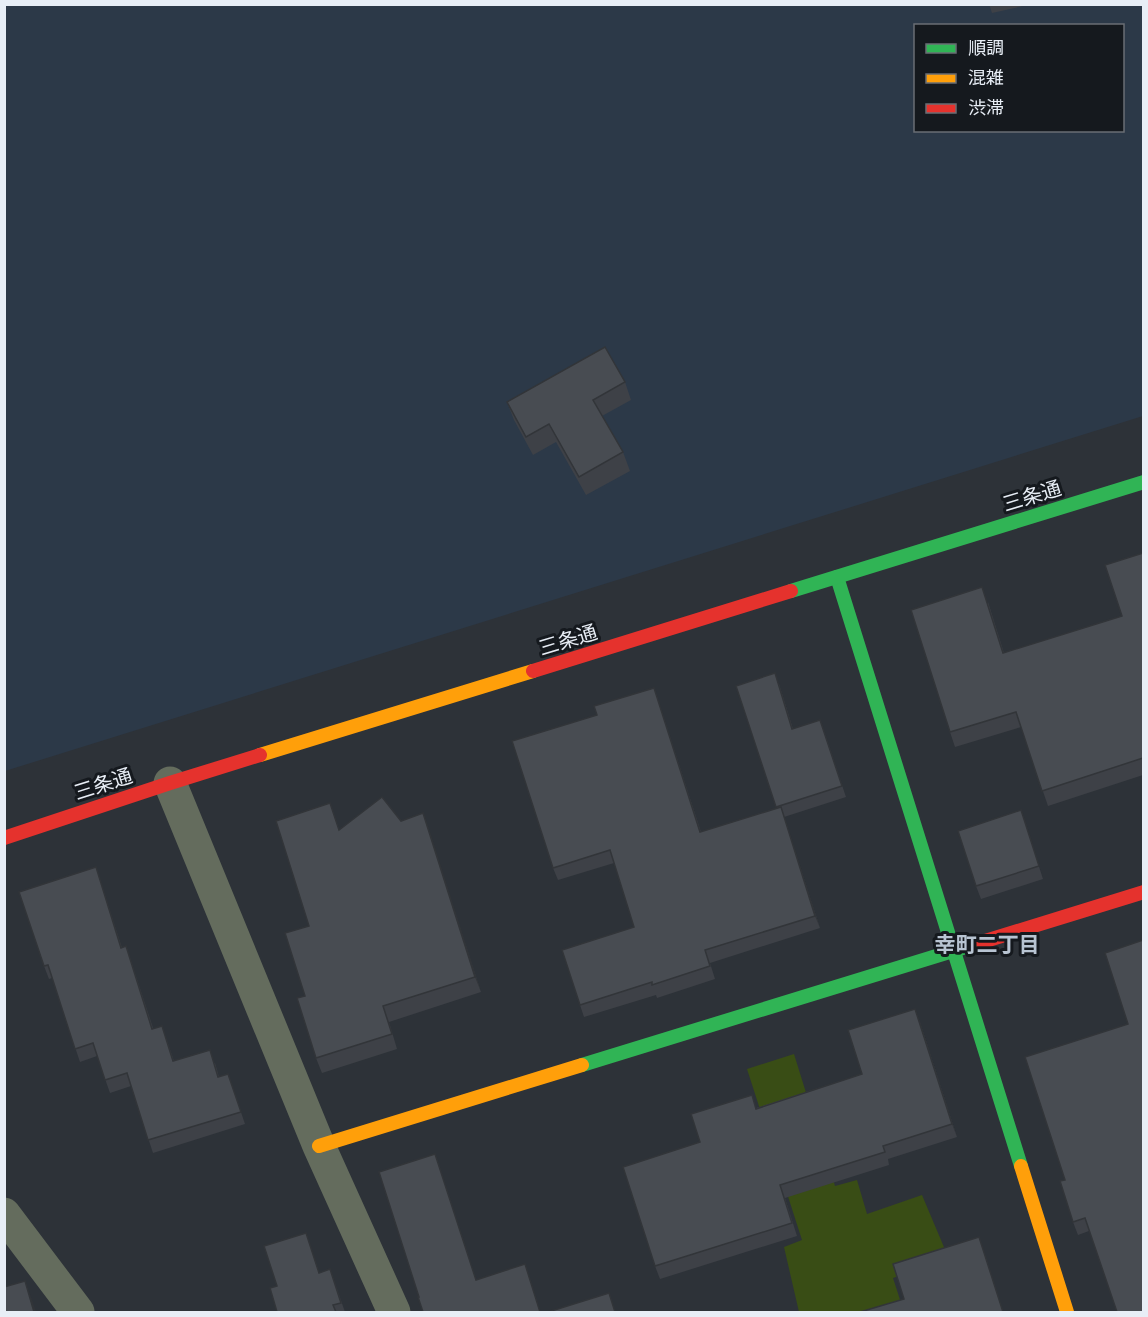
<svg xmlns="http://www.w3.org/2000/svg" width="1148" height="1317" viewBox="0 0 1148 1317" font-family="Manrope,'Noto Sans JP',sans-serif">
<rect width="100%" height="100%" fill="#2d3238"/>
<!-- built -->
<path fill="#2c3948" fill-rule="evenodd" d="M 5,5 L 1143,5 L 1143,416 L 5,771 ZM 916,26 L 1122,26 L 1122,130 L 916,130 Z"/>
<!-- green -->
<path fill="#394d15" d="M 794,1054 L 835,1186 L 857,1180 L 867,1214 L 922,1195 L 949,1259 L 893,1278 L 904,1312 L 799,1312 L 784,1247 L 802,1240 L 747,1069 Z"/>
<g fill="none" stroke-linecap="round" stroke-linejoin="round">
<!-- street -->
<g stroke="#646c5d" stroke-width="33">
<path d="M 170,783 L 319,1146 L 394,1312"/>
<path d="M 4,1214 L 78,1312"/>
</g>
<!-- fast -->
<g stroke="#30b455" stroke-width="14">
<path d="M 837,577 L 1021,1166"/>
<path d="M 791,591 L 1144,482"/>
<path d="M 582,1065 L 982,942"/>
</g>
<!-- slow -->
<g stroke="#ff9f0a" stroke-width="14">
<path d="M 260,755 L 533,671"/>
<path d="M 319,1146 L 582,1065"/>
<path d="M 1021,1166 L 1067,1312"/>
</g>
<!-- jam -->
<g stroke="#e5322d" stroke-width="14">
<path d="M 533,671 L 791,591"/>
<path d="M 4,838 L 170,783 L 260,755"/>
<path d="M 982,942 L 1144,892"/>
</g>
</g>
<!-- wall -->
<g fill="#3e4147">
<path d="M 989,4 L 1032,4 L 992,13 Z"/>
<path d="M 625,382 L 631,400 L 602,416 L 623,452 L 630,471 L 586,495 L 556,442 L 533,455 L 514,420 L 507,402 Z"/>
<path d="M 1143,553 L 1143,775 L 1048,806 L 1021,727 L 955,747 L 950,732 L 988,602 L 1004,653 L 1122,616 Z"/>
<path d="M 779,684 L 793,729 L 820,720 L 846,797 L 784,817 L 820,928 L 710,963 L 715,979 L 657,998 L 656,995 L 584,1017 L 580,1005 L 634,927 L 614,863 L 558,880 L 553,868 L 654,688 L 701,832 L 777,808 L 736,686 Z"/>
<path d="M 1021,810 L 1043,879 L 981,899 L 976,886 Z"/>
<path d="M 423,813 L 481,992 L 389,1022 L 397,1049 L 322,1073 L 316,1058 L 305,996 L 309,926 L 339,830 L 401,821 Z"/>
<path d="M 100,880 L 122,948 L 126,946 L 153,1028 L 166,1038 L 174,1061 L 215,1063 L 219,1077 L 228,1074 L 245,1124 L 153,1153 L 131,1086 L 110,1093 L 97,1056 L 80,1062 L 52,978 L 49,979 L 44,966 Z"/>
<path d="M 1143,940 L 1089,1231 L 1078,1235 L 1073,1222 L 1065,1180 L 1128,1024 Z"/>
<path d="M 920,1022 L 957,1137 L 888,1159 L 889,1165 L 785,1198 L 797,1236 L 660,1279 L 655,1266 L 700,1142 L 756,1108 L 862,1074 Z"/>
<path d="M 330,1269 L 345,1312 L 277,1312 L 319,1273 Z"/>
</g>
<!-- shaded-wall -->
<g fill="#323539">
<path d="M 781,807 L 785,819 L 820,928 L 815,916 Z"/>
<path d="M 1021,810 L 1026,823 L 1043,879 L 1039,866 Z"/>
<path d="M 423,813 L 429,829 L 481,992 L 475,977 Z"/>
<path d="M 915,1009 L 920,1022 L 957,1137 L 952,1124 Z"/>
<path d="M 25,1281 L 32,1300 L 36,1312 L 34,1312 Z"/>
</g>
<!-- building -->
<g fill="#484c52" stroke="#323539" stroke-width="1.5">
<path d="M 605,347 L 625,382 L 593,400 L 623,452 L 579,477 L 549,424 L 526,437 L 507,402 Z"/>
<path d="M 1143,553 L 1143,758 L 1042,791 L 1016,712 L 950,732 L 911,610 L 982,587 L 1003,653 L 1122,616 L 1105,565 Z"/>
<path d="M 775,673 L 792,729 L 820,720 L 842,786 L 776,807 L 736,686 Z"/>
<path d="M 654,688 L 700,832 L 781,807 L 815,916 L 705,950 L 710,966 L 652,985 L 652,982 L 580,1005 L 562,950 L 634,927 L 610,850 L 553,868 L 512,741 L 597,715 L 594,706 Z"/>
<path d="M 382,797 L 401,821 L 423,813 L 475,977 L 383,1006 L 392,1034 L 316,1058 L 297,998 L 305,996 L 285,933 L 309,926 L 276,821 L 330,803 L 339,830 Z"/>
<path d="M 1021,810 L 1039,866 L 976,886 L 958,831 Z"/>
<path d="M 96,867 L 121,948 L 126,946 L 152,1029 L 162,1026 L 173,1061 L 210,1050 L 218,1077 L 228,1074 L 241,1112 L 148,1140 L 127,1073 L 105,1080 L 93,1043 L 75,1049 L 48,965 L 44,966 L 19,892 Z"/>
<path d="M 1143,940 L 1143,1312 L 1117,1312 L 1085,1218 L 1073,1222 L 1060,1181 L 1065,1180 L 1025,1057 L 1128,1024 L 1105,953 Z"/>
<path d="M 915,1009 L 952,1124 L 883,1146 L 885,1152 L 780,1185 L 792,1223 L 655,1266 L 623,1167 L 700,1142 L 691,1114 L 752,1095 L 756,1109 L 862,1074 L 848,1030 Z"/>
<path d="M 435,1154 L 476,1280 L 525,1264 L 540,1312 L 423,1312 L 418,1297 L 419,1297 L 379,1172 Z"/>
<path d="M 306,1233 L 319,1273 L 330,1269 L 341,1303 L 333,1305 L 336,1312 L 277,1312 L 270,1288 L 277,1286 L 264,1246 Z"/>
<path d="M 979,1237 L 1003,1312 L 860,1312 L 904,1299 L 893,1264 Z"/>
<path d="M 25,1281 L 34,1312 L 4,1312 L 4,1287 Z"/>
<path d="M 609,1293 L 615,1312 L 548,1312 Z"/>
</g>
<g text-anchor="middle" stroke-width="6" stroke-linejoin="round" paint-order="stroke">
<!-- street labels -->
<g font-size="20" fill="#e8eef6" stroke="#15191e">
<text transform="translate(1032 496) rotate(-17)" y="7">三条通</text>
<text transform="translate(568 640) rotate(-17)" y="7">三条通</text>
<text transform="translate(103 784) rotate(-18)" y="7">三条通</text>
</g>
<!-- neighbourhood labels -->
<g font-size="21" font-weight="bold" fill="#b8c4d2" stroke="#15191e">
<text x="987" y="952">幸町二丁目</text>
</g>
</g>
<!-- border -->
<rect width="1148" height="1317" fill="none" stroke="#e8eef6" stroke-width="12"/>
<!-- legend -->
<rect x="914" y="24" width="210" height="108" fill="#15191e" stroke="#696e74" stroke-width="1.5"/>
<rect x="926" y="44" width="30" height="9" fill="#30b455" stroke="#696e74" stroke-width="1.5"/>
<text x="968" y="54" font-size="18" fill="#e8eef6">順調</text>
<rect x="926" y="74" width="30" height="9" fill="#ff9f0a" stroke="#696e74" stroke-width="1.5"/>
<text x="968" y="84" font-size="18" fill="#e8eef6">混雑</text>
<rect x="926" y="104" width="30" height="9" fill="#e5322d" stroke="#696e74" stroke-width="1.5"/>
<text x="968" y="114" font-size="18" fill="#e8eef6">渋滞</text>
</svg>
